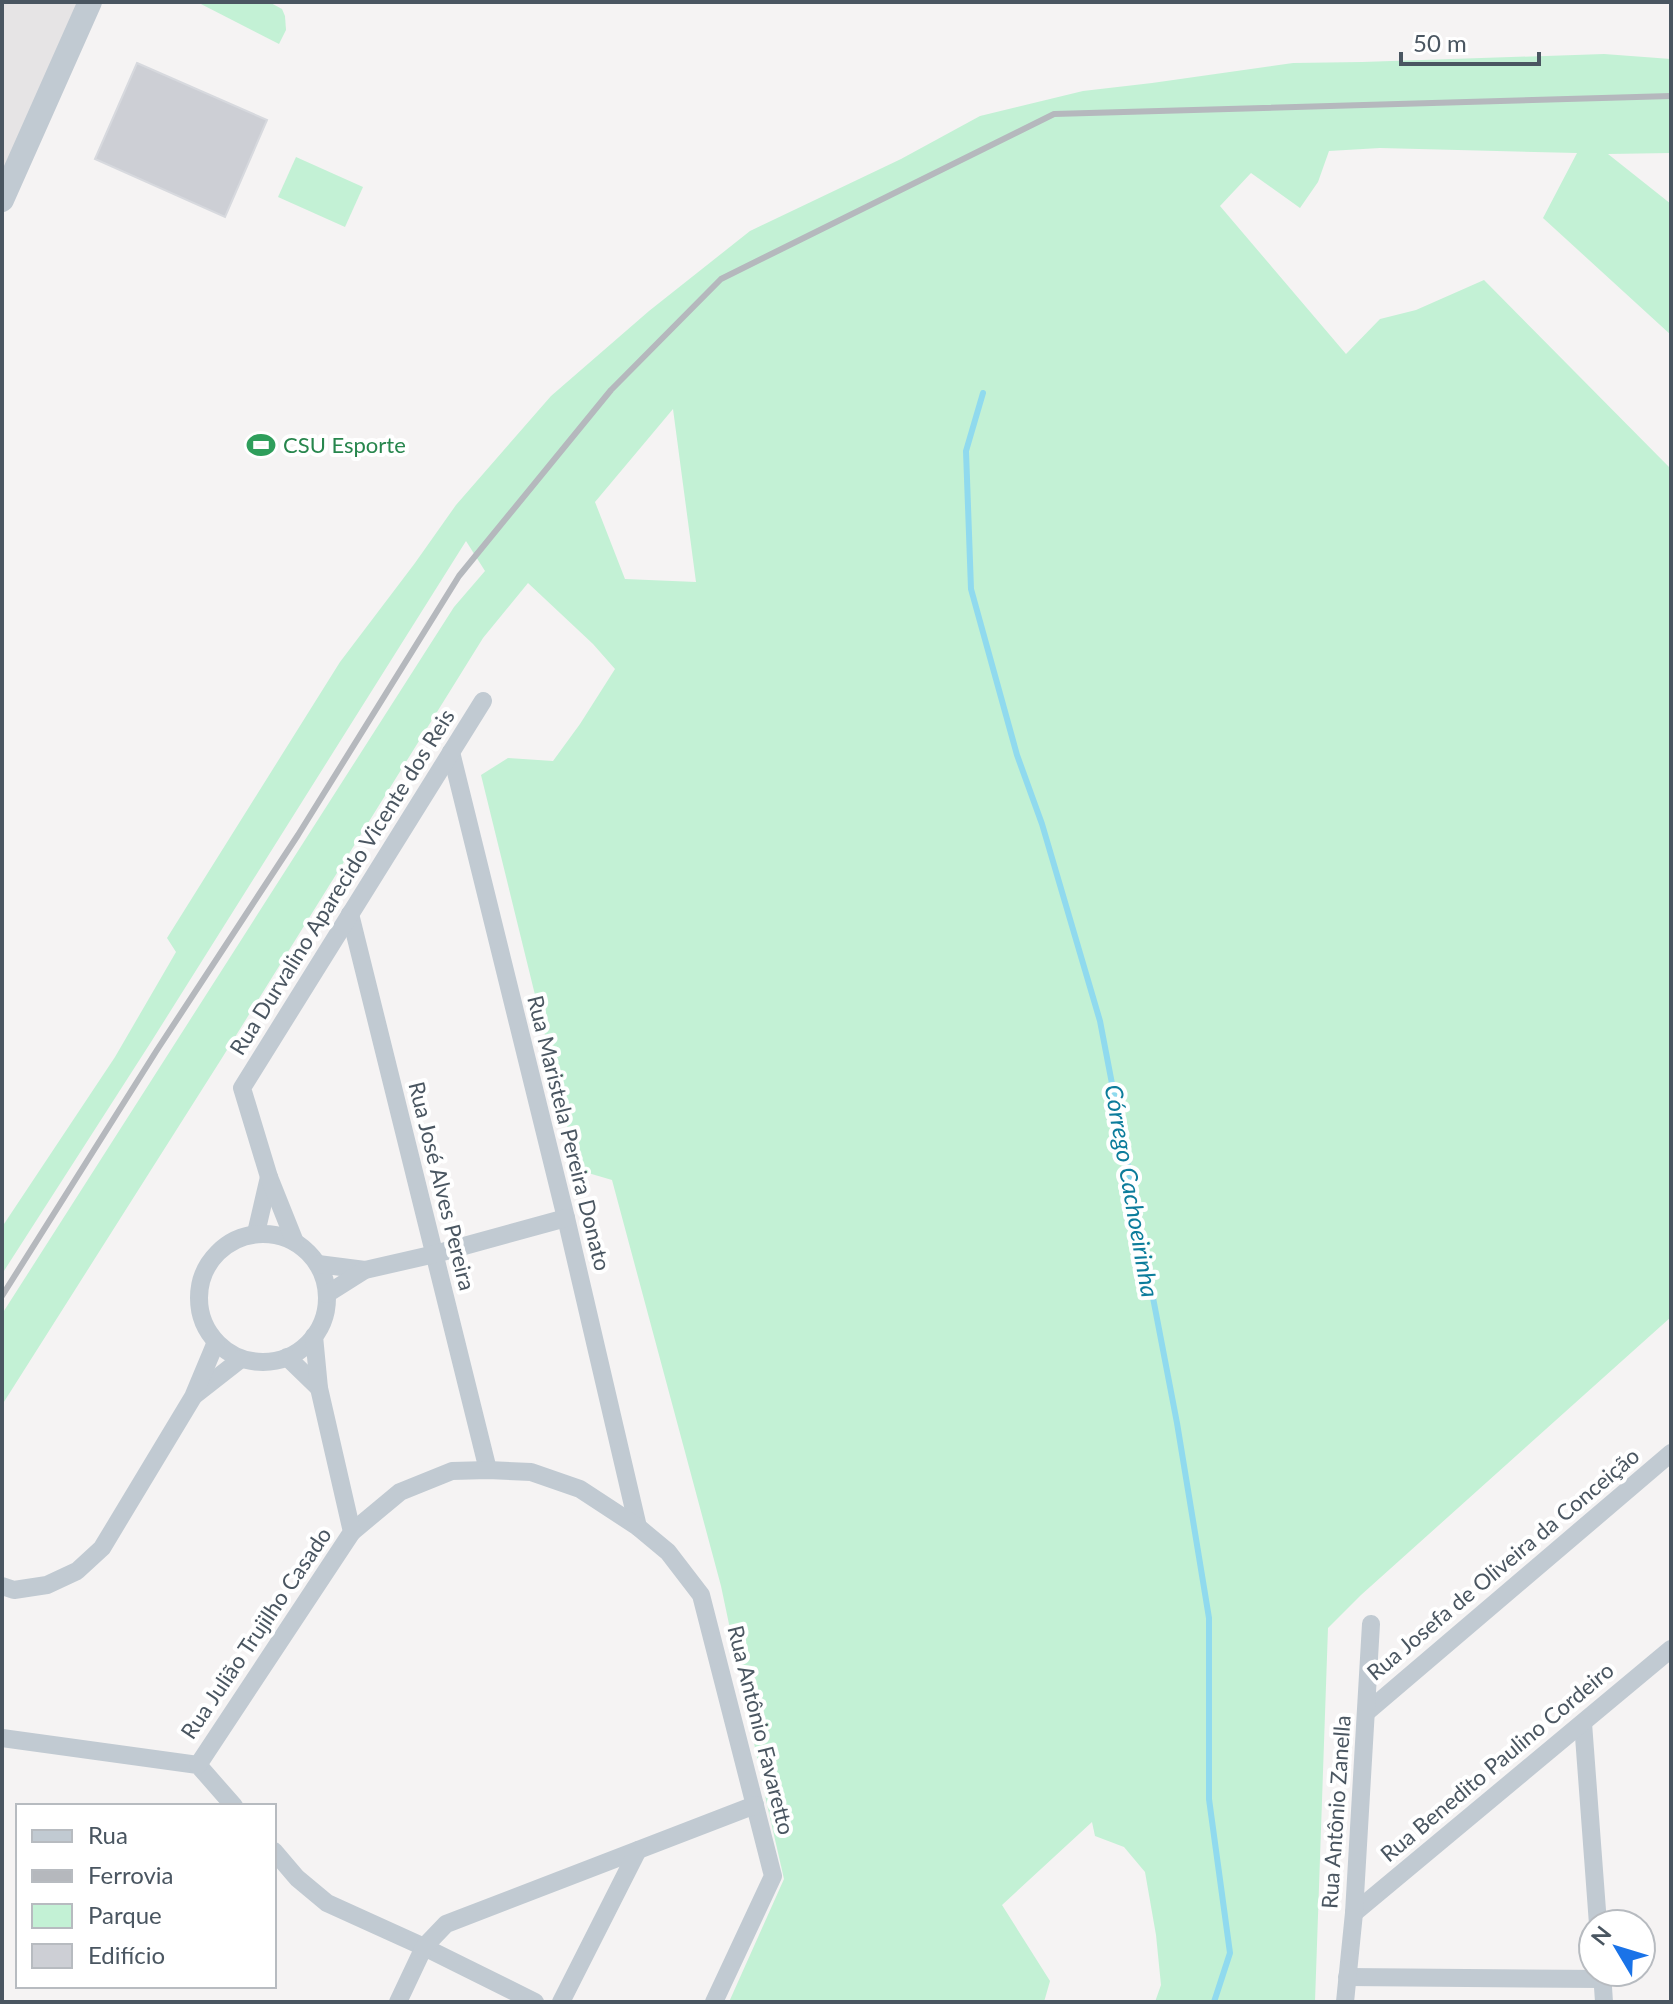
<svg xmlns="http://www.w3.org/2000/svg" width="1673" height="2004" viewBox="0 0 1673 2004" font-family="Lato,sans-serif">
<rect width="100%" height="100%" fill="#f5f3f3"/>
<!-- education -->
<path fill="#e6e4e5" d="M 2,2 L 80,2 L 2,178 Z"/>
<!-- green -->
<g fill="#c3f1d5" fill-rule="evenodd">
<path d="M 197,2 L 269,2 L 282,9 L 285,16 L 286,30 L 279,44 Z"/>
<path d="M 1604,54 L 1671,59 L 1671,153 L 1608,154 L 1671,204 L 1671,335 L 1543,218 L 1577,153 L 1380,148 L 1329,151 L 1318,182 L 1300,208 L 1251,173 L 1220,206 L 1346,354 L 1380,319 L 1416,310 L 1484,280 L 1671,469 L 1671,1317 L 1361,1595 L 1328,1628 L 1315,2002 L 1155,2002 L 1161,1985 L 1156,1935 L 1145,1872 L 1124,1847 L 1095,1836 L 1092,1822 L 1002,1905 L 1050,1981 L 1044,2002 L 729,2002 L 784,1879 L 766,1800 L 721,1586 L 612,1180 L 578,1170 L 481,775 L 508,758 L 553,761 L 580,724 L 615,669 L 593,644 L 528,583 L 483,638 L 222,1058 L 2,1405 L 2,1314 L 454,607 L 485,571 L 466,541 L 151,1042 L 2,1274 L 2,1227 L 115,1057 L 176,952 L 167,938 L 340,662 L 415,563 L 456,505 L 551,396 L 649,311 L 750,231 L 901,159 L 980,116 L 1083,91 L 1152,83 L 1293,63 L 1362,62 ZM 673,409 L 696,582 L 625,579 L 595,502 Z"/>
<path d="M 296,157 L 363,187 L 345,227 L 278,197 Z"/>
</g>
<g fill="none" stroke-linecap="round" stroke-linejoin="round">
<!-- stream -->
<path stroke="#90daee" stroke-width="6" d="M 983,393 L 966,451 L 971,589 L 1017,755 L 1042,824 L 1100,1021 L 1177,1423 L 1209,1618 L 1209,1799 L 1230,1953 L 1214,2002"/>
</g>
<!-- building -->
<path fill="#cdcfd5" stroke="#d7d9de" stroke-width="2" d="M 137,63 L 267,120 L 225,217 L 95,159 Z"/>
<g fill="none" stroke-linecap="round" stroke-linejoin="round">
<!-- minor -->
<g stroke="#c1cad2" stroke-width="18">
<path d="M 451,752 L 566,1218 L 638,1527"/>
<path d="M 350,914 L 488,1470"/>
<path d="M 256,1233 L 269,1177"/>
<circle cx="263" cy="1298" r="64"/>
<path d="M 295,1242 L 269,1177 L 242,1088 L 483,701"/>
<path d="M 318,1264 L 365,1270"/>
<path d="M 327,1294 L 365,1270 L 435,1254 L 566,1218"/>
<path d="M 287,1357 L 319,1388"/>
<path d="M 195,1395 L 241,1359"/>
<path d="M 352,1532 L 400,1492 L 452,1471 L 488,1470 L 531,1472 L 580,1489 L 638,1527 L 668,1552 L 701,1595 L 773,1876 L 714,2002"/>
<path d="M 2,1586 L 14,1590 L 47,1585 L 77,1571 L 102,1548 L 193,1397 L 216,1342"/>
<path d="M 1367,1712 L 1671,1453"/>
<path d="M 1583,1723 L 1598,1924"/>
<path d="M 2,1738 L 198,1765 L 234,1806"/>
<path d="M 198,1765 L 352,1532 L 319,1388 L 314,1336"/>
<path d="M 274,1851 L 297,1878 L 327,1903 L 424,1947 L 535,2002"/>
<path d="M 1354,1913 L 1671,1649"/>
<path d="M 1602,1972 L 1604,2002"/>
<path d="M 1347,1977 L 1603,1979"/>
<path d="M 398,2002 L 424,1947 L 446,1924 L 755,1805"/>
<path d="M 561,2002 L 638,1850"/>
<path d="M 1345,2002 L 1354,1913 L 1371,1624"/>
</g>
<!-- tertiary -->
<path stroke="#c1cad2" stroke-width="24" d="M 2,200 L 90,2"/>
<!-- rail -->
<path stroke="#b5b8bd" stroke-width="6" d="M 2,1296 L 157,1050 L 298,835 L 459,576 L 611,390 L 721,279 L 1054,114 L 1671,96"/>
</g>
<!-- icons -->
<defs>
<symbol id="stadium-bare" viewBox="-9 -9 18 18"><path d="M0-5a6.5 5 0 1 0 0 10a6.5 5 0 1 0 0-10ZM-3.5-1.8h7v3.6h-7Z" fill="#2e9e5b" stroke="#fff" stroke-width="2.5" paint-order="stroke"/></symbol>
</defs>
<g fill-rule="evenodd">
<use href="#stadium-bare" x="241" y="425" width="40" height="40"/>
</g>
<g text-anchor="middle" stroke-width="8" stroke-linejoin="round" paint-order="stroke">
<!-- leisure labels -->
<g font-size="22" fill="#27864d" stroke="#fff" text-anchor="start">
<text x="283" y="453">CSU Esporte</text>
</g>
<!-- street labels -->
<g font-size="22" fill="#4a5661" stroke="#fff">
<text transform="translate(342 882) rotate(-58)" y="8">Rua Durvalino Aparecido Vicente dos Reis</text>
<text transform="translate(569 1133) rotate(76)" y="8">Rua Maristela Pereira Donato</text>
<text transform="translate(442 1186) rotate(76)" y="8">Rua José Alves Pereira</text>
<text transform="translate(1503 1564) rotate(-40)" y="8">Rua Josefa de Oliveira da Conceição</text>
<text transform="translate(256 1633) rotate(-56)" y="8">Rua Julião Trujilho Casado</text>
<text transform="translate(761 1730) rotate(76)" y="8">Rua Antônio Favaretto</text>
<text transform="translate(1497 1762) rotate(-40)" y="8">Rua Benedito Paulino Cordeiro</text>
<text transform="translate(1336 1812) rotate(-86)" y="8">Rua Antônio Zanella</text>
</g>
<!-- water labels -->
<g font-size="24" font-style="italic" fill="#0c7c9b" stroke="#fff">
<text transform="translate(1131 1191) rotate(80)" y="8">Córrego Cachoeirinha</text>
</g>
</g>
<!-- border -->
<rect width="1673" height="2004" fill="none" stroke="#4a5661" stroke-width="8"/>
<!-- legend -->
<rect x="16" y="1804" width="260" height="184" fill="#ffffff" stroke="#b7bbc0" stroke-width="2"/>
<rect x="32" y="1830" width="40" height="12" fill="#c1cad2" stroke="#b7bbc0" stroke-width="2"/>
<text x="88" y="1844" font-size="24" fill="#4a5661">Rua</text>
<rect x="32" y="1870" width="40" height="12" fill="#b5b8bd" stroke="#b7bbc0" stroke-width="2"/>
<text x="88" y="1884" font-size="24" fill="#4a5661">Ferrovia</text>
<rect x="32" y="1904" width="40" height="24" fill="#c3f1d5" stroke="#b7bbc0" stroke-width="2"/>
<text x="88" y="1924" font-size="24" fill="#4a5661">Parque</text>
<rect x="32" y="1944" width="40" height="24" fill="#cdcfd5" stroke="#b7bbc0" stroke-width="2"/>
<text x="88" y="1964" font-size="24" fill="#4a5661">Edifício</text>
<!-- north arrow -->
<g transform="translate(1617 1948) rotate(308)"><circle r="38" fill="#ffffff" stroke="#b7bbc0" stroke-width="2"/>
<path d="M0-6L14 30L0 20L-14 30Z" fill="#1a73e8"/>
<text y="-12" font-size="22" font-weight="bold" text-anchor="middle" fill="#4a5661">N</text>
</g>
<!-- scale -->
<path d="M1401 52v12h138v-12" fill="none" stroke="#4a5661" stroke-width="4"/>
<text x="1413" y="52" font-size="24" fill="#4a5661" stroke="#ffffff" stroke-width="6" paint-order="stroke">50 m</text>
</svg>
